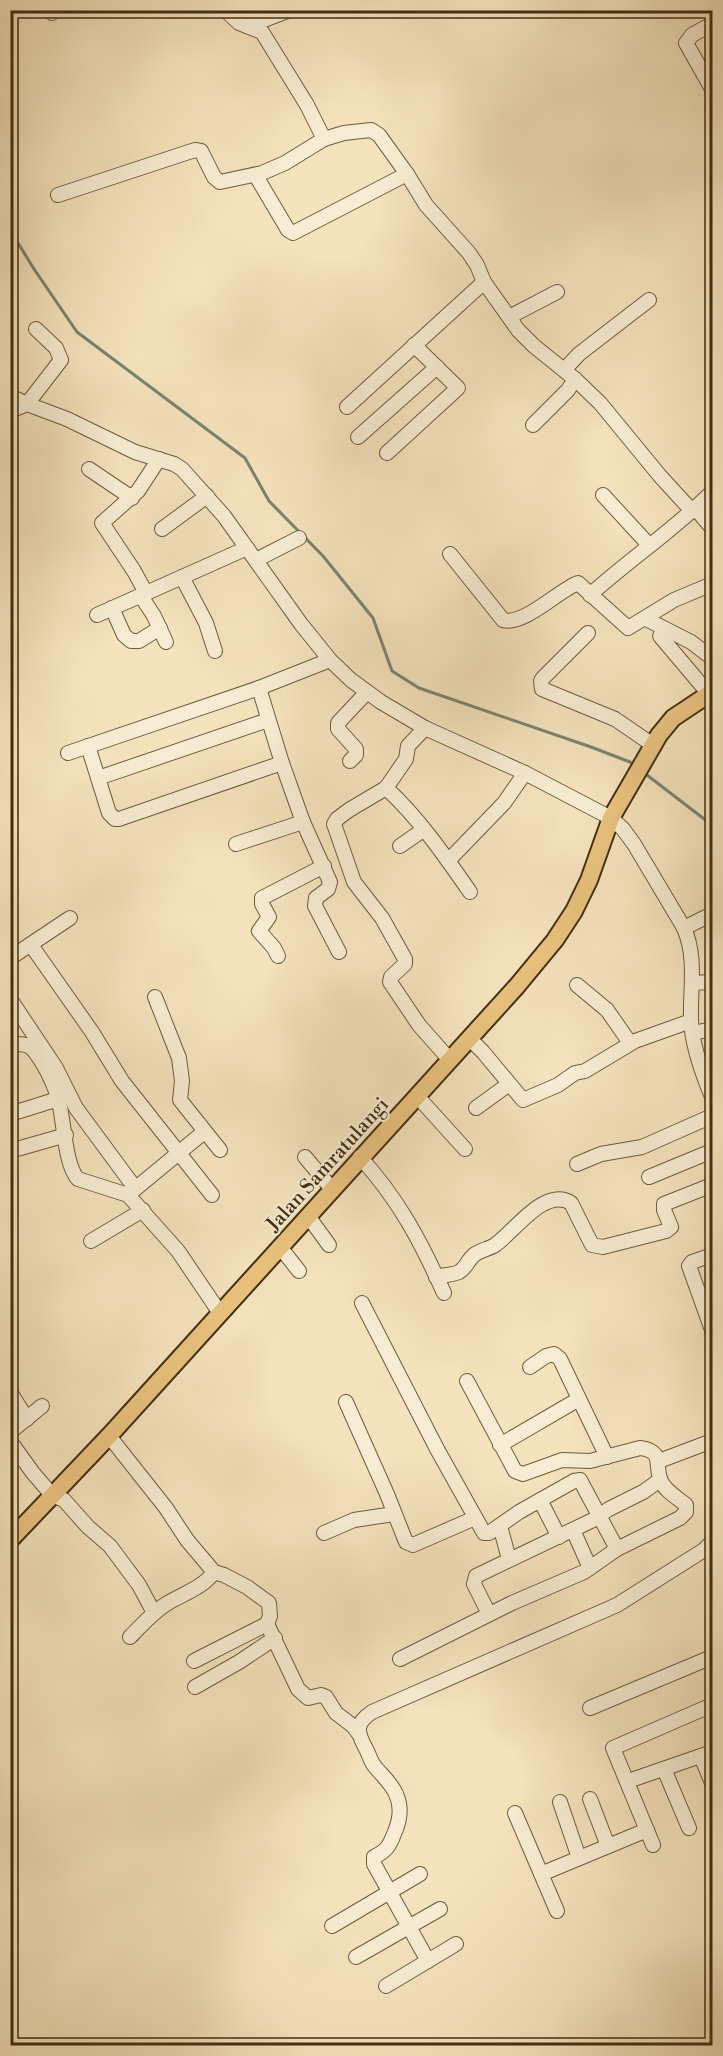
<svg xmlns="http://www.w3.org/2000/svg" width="723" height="2056" viewBox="0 0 723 2056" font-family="'Libre Bodoni',serif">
<rect width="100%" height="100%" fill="#f5e3bd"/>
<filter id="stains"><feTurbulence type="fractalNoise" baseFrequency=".00333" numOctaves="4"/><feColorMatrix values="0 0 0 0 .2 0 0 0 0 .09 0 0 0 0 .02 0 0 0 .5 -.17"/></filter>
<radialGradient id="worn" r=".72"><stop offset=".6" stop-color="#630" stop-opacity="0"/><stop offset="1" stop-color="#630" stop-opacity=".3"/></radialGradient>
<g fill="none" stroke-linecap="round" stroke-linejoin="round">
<!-- stream -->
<g stroke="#788470" stroke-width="3">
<path d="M 10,230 L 34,269 L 77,332 L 245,458 L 269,501 L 323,556 L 373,618 L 392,671 L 419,688 L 591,747 L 630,762 L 636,766"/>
<path d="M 643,772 L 712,825"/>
</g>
<defs>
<g id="minor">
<path d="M 51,10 L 52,13"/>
<path d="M 225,10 L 239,23 L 262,32 L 307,105 L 324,139"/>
<path d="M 712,24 L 692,35 L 686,43 L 712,89"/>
<path d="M 248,26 L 290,10"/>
<path d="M 256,176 L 288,230 L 293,233 L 407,174"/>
<path d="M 58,195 L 195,150 L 201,151 L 214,177 L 220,182 L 262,173 L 285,163 L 324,139 L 344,133 L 371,130 L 379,135 L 407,174 L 426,205 L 469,253 L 477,265 L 484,282 L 518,330 L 534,346 L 575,379 L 600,403 L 660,476 L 692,511"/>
<path d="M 509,317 L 557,292"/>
<path d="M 564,370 L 579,354 L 649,300"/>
<path d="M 10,396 L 27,404 L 67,419 L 135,452 L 174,464 L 182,469 L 224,516 L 301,624 L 330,660 L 351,680 L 381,702 L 425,728 L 525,773 L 611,818 L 623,829 L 634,844 L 684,928 C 697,958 690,988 691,1020 C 692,1046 702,1073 712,1097"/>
<path d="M 347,407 L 484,282"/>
<path d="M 10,411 L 27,404 L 61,360 L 56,348 L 36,329"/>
<path d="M 533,425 L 568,390 L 575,379"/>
<path d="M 358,437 L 437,367"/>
<path d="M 387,453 L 458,388 L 414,345"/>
<path d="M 89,469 L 132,498"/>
<path d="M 603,495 L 649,545"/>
<path d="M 695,508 L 712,528"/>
<path d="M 162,529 L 207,496"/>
<path d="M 450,554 L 503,620 C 524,626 559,590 578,583 L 628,628 L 674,600 L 712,584"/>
<path d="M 256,560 L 299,538"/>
<path d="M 182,577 L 206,623 L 215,651"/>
<path d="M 146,593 L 134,571 L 102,523 L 138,491 L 159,459"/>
<path d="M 590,595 C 630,559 675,529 712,492"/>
<path d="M 141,596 L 154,616 L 166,642"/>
<path d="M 112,608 L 124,635 L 131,641 L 139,641 L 160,628"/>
<path d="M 97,615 L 247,548"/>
<path d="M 646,619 L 691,642 L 712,658"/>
<path d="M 588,633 L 543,678 L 541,681 L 542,689 L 615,719 L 653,745"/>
<path d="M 660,636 L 709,694"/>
<path d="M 259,688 L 282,763 L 303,822 L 330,882 L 328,889 L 316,898 L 315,906 L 339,952"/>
<path d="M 425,728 L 408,746 L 406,759 L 386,788 L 349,810 L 337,819 L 334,824 L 354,882 L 382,918 L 405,959 L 405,964 L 391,977 L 390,982 L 419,1025 L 449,1059"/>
<path d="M 88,746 L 109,813 L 115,819 L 119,819 L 282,763"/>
<path d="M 68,753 L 259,688 L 330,660"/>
<path d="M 350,761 L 356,755 L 356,749 L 338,729 L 338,723 L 367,692"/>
<path d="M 98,778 L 268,720"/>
<path d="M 386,788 C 418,817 445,856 470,892"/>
<path d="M 236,844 L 303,822"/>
<path d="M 400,846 L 423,830"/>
<path d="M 448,861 L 504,803 L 525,773"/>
<path d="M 684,928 L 712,914"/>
<path d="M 31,945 L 92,1032 L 122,1081 L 212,1195"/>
<path d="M 278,956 L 274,948 L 259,931 L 269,917 L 262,904 L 262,898 L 324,866"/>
<path d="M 10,958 L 70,918"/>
<path d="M 692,983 L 712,982"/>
<path d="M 577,985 L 607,1010 L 630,1043"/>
<path d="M 155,997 L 179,1058 L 182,1081 L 180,1100 L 220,1150"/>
<path d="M 10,999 L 56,1068 L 76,1108 L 135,1188"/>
<path d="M 693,1033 L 712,1029"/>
<path d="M 469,1038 L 483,1052 L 523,1100 L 558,1085 L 575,1073 L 585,1071 L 635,1041 L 691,1021"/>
<path d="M 10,1046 C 29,1040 34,1049 43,1064 C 50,1076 56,1089 59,1102 C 64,1121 65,1166 78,1179 L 128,1195 L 178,1251 L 220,1313"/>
<path d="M 417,1096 L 465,1149"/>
<path d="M 476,1108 L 509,1084"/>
<path d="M 10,1114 L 58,1099"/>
<path d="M 10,1151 L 66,1135"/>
<path d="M 305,1157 L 332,1189"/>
<path d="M 360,1157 C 399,1200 420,1240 444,1293"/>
<path d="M 577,1164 L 601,1154 L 642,1147 L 712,1116"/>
<path d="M 649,1177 L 712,1151"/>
<path d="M 129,1194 L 204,1132"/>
<path d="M 308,1216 L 329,1245"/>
<path d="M 91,1241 L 143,1210"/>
<path d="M 280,1247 L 299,1271"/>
<path d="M 712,1255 L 692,1262 L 689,1266 L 712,1330"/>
<path d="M 436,1277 C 444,1275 452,1275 459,1272 C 466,1268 468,1260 474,1255 C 480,1250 489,1249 495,1245 C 514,1232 545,1186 571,1203 L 592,1245 L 603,1247 L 666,1231 L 671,1227 L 664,1210 L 664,1204 L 712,1185"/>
<path d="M 362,1303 L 437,1449 L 484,1533 L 489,1533 L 519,1512 L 574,1481 L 580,1480 L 617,1549"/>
<path d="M 530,1367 L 546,1356 L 554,1354 L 560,1359 L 607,1457"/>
<path d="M 10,1392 L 27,1419"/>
<path d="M 346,1402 L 387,1494 L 406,1542 L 413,1545 L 475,1518"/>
<path d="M 10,1432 L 42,1406"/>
<path d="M 109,1436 L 166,1508 L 187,1540 L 214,1572 L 224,1575 L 247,1587 L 269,1603 L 270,1616 L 267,1624 L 298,1689 L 308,1698 L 321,1695 L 326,1697 L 336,1713 L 353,1726 L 359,1734"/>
<path d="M 10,1441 L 33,1473 L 52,1495 L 64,1500 L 88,1527 L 110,1546 L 139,1585 L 154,1613"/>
<path d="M 500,1445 L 579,1399"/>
<path d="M 659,1461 L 712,1441"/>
<path d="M 540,1500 L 559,1537"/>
<path d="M 500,1526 L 509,1559"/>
<path d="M 573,1530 L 590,1568"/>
<path d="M 324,1533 L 354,1520 L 394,1514"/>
<path d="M 489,1614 L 474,1584 L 476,1576 L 593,1520 L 609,1509 L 643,1492 L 660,1480"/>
<path d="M 130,1637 C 142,1625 152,1613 166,1604 C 182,1594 203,1588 214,1572"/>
<path d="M 400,1659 L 512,1603 L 584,1572 L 617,1549 L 680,1518 L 686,1512 L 686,1505 C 678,1498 665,1491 661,1481 C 654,1466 665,1451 640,1448 L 590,1461 L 562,1460 L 523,1474 L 515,1471 L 467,1381"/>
<path d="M 194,1661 L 267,1624"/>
<path d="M 195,1687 L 239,1662 L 275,1638"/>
<path d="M 590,1708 L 712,1657"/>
<path d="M 701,1756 L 712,1783"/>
<path d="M 664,1769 L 689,1828"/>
<path d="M 628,1781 L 712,1752"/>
<path d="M 590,1799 L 608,1846"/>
<path d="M 560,1802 L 579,1858"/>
<path d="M 515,1813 L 557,1911"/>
<path d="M 653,1845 L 613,1748 L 712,1705"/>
<path d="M 541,1874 L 647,1830"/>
<path d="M 332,1926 L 420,1874"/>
<path d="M 356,1957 L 440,1909"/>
<path d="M 428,1961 L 374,1864 L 374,1857 C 386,1851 389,1847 394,1834 C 400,1821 402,1807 396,1794 C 391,1782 380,1774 373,1764 C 370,1759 368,1752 365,1747 C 356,1730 356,1723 372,1712 L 617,1605 L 704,1550 L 712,1542"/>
<path d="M 386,1986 L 456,1944"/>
</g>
<path id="major" d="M 10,1540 L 109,1436 L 517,986 L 555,940 L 574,911 L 589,880 L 611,818 L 659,735 L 673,718 L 712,692"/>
</defs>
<!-- minor casing -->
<use href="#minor" stroke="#6e5b3d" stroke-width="16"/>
<!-- major casing -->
<use href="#major" stroke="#412e12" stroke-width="20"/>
<!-- minor -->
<use href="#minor" stroke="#f8edd4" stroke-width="14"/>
<!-- major -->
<use href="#major" stroke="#eac27e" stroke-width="16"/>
</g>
<g text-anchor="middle" stroke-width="4.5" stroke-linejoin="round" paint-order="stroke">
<!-- street labels -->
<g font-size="20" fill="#412e12" stroke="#f8edd4">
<text transform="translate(327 1164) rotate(-48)" y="7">Jalan Samratulangi</text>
</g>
</g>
<!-- margin -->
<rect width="723" height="2056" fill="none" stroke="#f5e3bd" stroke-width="36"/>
<rect x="12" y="12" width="699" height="2032" fill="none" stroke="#412e12" stroke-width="3"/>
<rect x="18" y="18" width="687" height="2020" fill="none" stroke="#412e12" stroke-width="1.5"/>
<rect width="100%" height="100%" filter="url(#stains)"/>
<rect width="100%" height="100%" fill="url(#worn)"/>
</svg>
